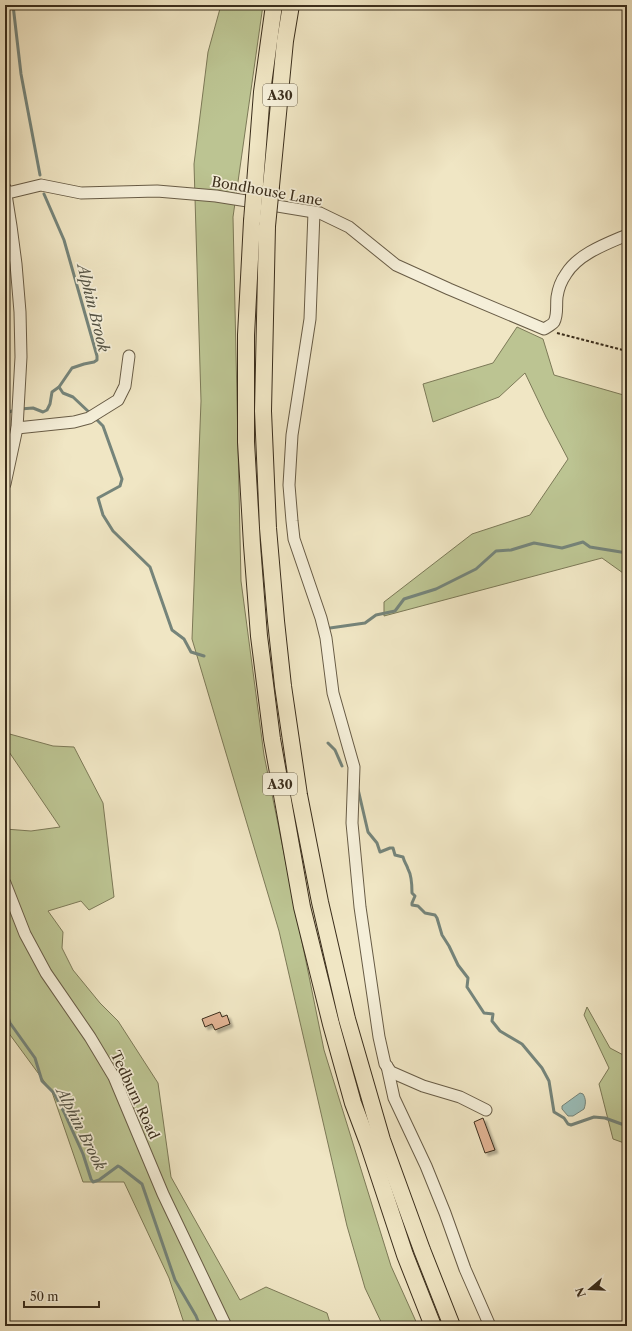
<svg xmlns="http://www.w3.org/2000/svg" width="632" height="1331" viewBox="0 0 632 1331" font-family="'Libre Caslon Text',serif">
<defs>
<filter id="shadow"><feDropShadow dx="3" dy="3" stdDeviation="1" flood-color="#0004"/></filter>
</defs>
<rect width="100%" height="100%" fill="#f0e6c4"/>
<filter id="stains"><feTurbulence type="fractalNoise" baseFrequency=".005" numOctaves="4"/><feColorMatrix values="0 0 0 0 .2 0 0 0 0 .09 0 0 0 0 .02 0 0 0 .5 -.17"/></filter>
<radialGradient id="worn" r=".72"><stop offset=".6" stop-color="#630" stop-opacity="0"/><stop offset="1" stop-color="#630" stop-opacity=".3"/></radialGradient>
<!-- green -->
<g fill="#bcc492" stroke="#7c7957">
<path d="M 221,5 L 263,5 L 233,217 L 241,581 L 264,755 L 324,1050 L 391,1266 L 418,1326 L 383,1326 L 365,1288 L 347,1226 L 279,931 L 192,639 L 201,401 L 194,164 L 208,52 Z"/>
<path d="M 517,327 L 543,339 L 554,375 L 627,396 L 627,578 L 623,573 L 602,558 L 384,616 L 384,602 L 472,534 L 530,515 L 568,459 L 546,417 L 525,373 L 499,397 L 433,422 L 423,384 L 493,363 Z"/>
<path d="M 6,733 L 53,746 L 74,747 L 103,803 L 114,897 L 89,910 L 81,901 L 48,911 L 63,932 L 62,948 L 73,970 L 100,1003 L 118,1021 L 158,1083 L 171,1177 L 240,1300 L 266,1287 L 327,1313 L 331,1326 L 185,1326 L 169,1278 L 124,1182 L 83,1182 L 52,1092 L 5,1028 L 5,829 L 31,831 L 60,827 L 5,746 Z"/>
<path d="M 587,1007 L 610,1048 L 627,1057 L 627,1144 L 613,1139 L 599,1084 L 609,1068 L 584,1015 Z"/>
</g>
<!-- water -->
<path fill="#9bbeb9" stroke="#75847a" d="M 580,1093 L 583,1094 C 586,1099 586,1103 584,1109 L 573,1116 L 568,1116 L 562,1109 L 562,1106 Z"/>
<g fill="none" stroke-linecap="round" stroke-linejoin="round">
<!-- stream -->
<g stroke="#75847a" stroke-width="3">
<path d="M 13,5 L 21,74 L 40,175"/>
<path d="M 59,387 L 63,393 L 73,397 L 91,414"/>
<path d="M 20,409 L 33,408 L 43,412 L 47,410 L 50,404 L 52,392 L 59,387 L 72,368 L 84,364 L 94,362 L 97,360 L 97,356 L 64,240 L 44,194"/>
<path d="M 5,418 L 9,412 L 15,410"/>
<path d="M 95,418 L 103,426 L 122,479 L 120,486 L 98,498 L 103,515 L 113,531 L 150,567 L 172,630 L 184,639 L 191,652 L 204,656"/>
<path d="M 330,628 L 365,623 L 376,615 L 395,611 L 404,599 L 436,589 L 476,569 L 496,551 L 511,550 L 534,543 L 562,548 L 583,542 L 590,547 L 627,553"/>
<path d="M 328,743 L 335,750 L 342,766"/>
<path d="M 358,789 L 368,832 L 377,843 L 380,852 L 390,848 L 393,848 L 395,855 L 403,857 C 405,864 406,863 408,869 C 412,876 412,886 412,893 L 415,896 L 412,903 L 412,905 L 418,906 L 425,913 L 435,915 L 437,918 L 442,935 L 449,946 L 458,965 L 468,978 L 467,987 L 484,1013 L 493,1014 L 492,1021 L 500,1031 L 522,1044 L 542,1068 L 549,1081 L 554,1112 L 564,1118 L 568,1124 L 571,1125 L 594,1117 L 605,1118 L 627,1126"/>
<path d="M 5,1009 L 10,1023 L 35,1058 L 42,1081 L 54,1093 L 64,1112 L 83,1154 L 91,1179 L 93,1182 L 99,1180 L 118,1166 L 120,1167 L 142,1184 L 175,1280 L 196,1316 L 200,1326"/>
</g>
</g>
<!-- building -->
<g fill="#e1b393" stroke="#3b2e1c" filter="url(#shadow)">
<path d="M 220,1012 L 222,1017 L 227,1015 L 230,1024 L 215,1030 L 212,1024 L 205,1027 L 202,1019 Z"/>
<path d="M 483,1118 L 495,1150 L 485,1153 L 474,1122 Z"/>
</g>
<g fill="none" stroke-linecap="round" stroke-linejoin="round">
<defs>
<g id="minor">
<path d="M 5,188 L 11,226 L 16,264 L 20,312 L 21,357 L 17,428 L 5,484"/>
<path d="M 6,192 L 12,192 L 41,185 L 81,193 L 157,191 L 216,196 L 320,213 L 349,227 L 396,265 L 449,289 L 544,329 C 547,327 552,325 554,322 C 558,315 556,305 557,297 C 558,290 561,281 566,274 C 578,254 606,244 627,235"/>
<path d="M 314,212 L 310,319 L 292,435 L 289,485 L 292,521 L 294,539 L 321,618 L 326,638 L 333,693 L 354,767 L 352,823 L 360,907 L 379,1037 L 385,1064 L 391,1072 L 423,1086 L 460,1097 L 486,1110"/>
<path d="M 17,428 L 74,422 L 89,418 L 118,400 L 125,386 L 129,356"/>
<path d="M 5,883 L 25,934 L 46,973 L 90,1037 L 114,1077 L 163,1194 L 226,1326"/>
<path d="M 387,1066 L 394,1098 L 426,1166 L 445,1213 L 465,1269 L 490,1326"/>
</g>
<g id="highway">
<path d="M 255,184 L 262,92 L 274,5"/>
<path d="M 271,186 L 285,41 L 291,5"/>
<path d="M 252,221 L 246,335 L 246,442 L 252,545 L 259,636 L 272,739 L 302,907 L 331,1024 L 353,1103 L 368,1143 L 405,1255 L 433,1326"/>
<path d="M 267,226 L 263,411 L 268,528 L 276,621 L 283,686 L 299,795 L 320,902 L 347,1019 L 382,1140 L 422,1250 L 452,1326"/>
</g>
</defs>
<!-- minor casing -->
<use href="#minor" stroke="#685c46" stroke-width="13"/>
<!-- highway casing -->
<use href="#highway" stroke="#3b2e1c" stroke-width="18"/>
<!-- path -->
<path stroke="#3b2e1c" stroke-width="2" stroke-dasharray="3 2" stroke-linecap="butt" d="M 557,333 L 627,351"/>
<!-- minor -->
<use href="#minor" stroke="#f5efd9" stroke-width="11"/>
<!-- highway -->
<use href="#highway" stroke="#f0e6c4" stroke-width="16"/>
<defs>
<g id="highway-bridge">
<path d="M 252,221 L 255,184"/>
<path d="M 267,226 L 271,186"/>
</g>
</defs>
<!-- highway-bridge casing -->
<use href="#highway-bridge" stroke="#3b2e1c" stroke-width="18" stroke-linecap="butt"/>
<!-- highway-bridge -->
<use href="#highway-bridge" stroke="#f0e6c4" stroke-width="16"/>
</g>
<g text-anchor="middle" stroke-width="3.5" stroke-linejoin="round" paint-order="stroke">
<!-- shield labels -->
<g fill="#f5efd9" stroke="#736855" stroke-width="1">
<rect x="263" y="84" width="34" height="22" rx="3"/>
<rect x="263" y="773" width="34" height="22" rx="3"/>
</g>
<g font-size="13" font-weight="bold" fill="#3b2e1c">
<text x="280" y="100">A30</text>
<text x="280" y="789">A30</text>
</g>
<!-- street labels -->
<g font-size="14" fill="#3b2e1c" stroke="#f5efd9">
<text transform="translate(267 191) rotate(10)" y="5">Bondhouse Lane</text>
<text transform="translate(135 1095) rotate(65)" y="5">Tedburn Road</text>
</g>
<!-- water labels -->
<g font-size="15" font-style="italic" fill="#535243" stroke="#f5efd9">
<text transform="translate(93 308) rotate(76)" y="5">Alphin Brook</text>
<text transform="translate(81 1129) rotate(63)" y="5">Alphin Brook</text>
</g>
</g>
<!-- margin -->
<rect width="632" height="1331" fill="none" stroke="#f0e6c4" stroke-width="20"/>
<rect x="6" y="6" width="620" height="1319" fill="none" stroke="#3b2e1c" stroke-width="2"/>
<rect x="10" y="10" width="612" height="1311" fill="none" stroke="#3b2e1c"/>
<!-- north arrow -->
<g transform="translate(590 1289) rotate(251)" stroke="#f5efd9" stroke-width="3" paint-order="stroke">
<path d="M0-3L7 15L0 10L-7 15Z" fill="#3b2e1c"/>
<text y="-6" font-size="11" font-weight="bold" text-anchor="middle" fill="#3b2e1c">N</text>
</g>
<!-- scale -->
<path d="M24 1301v6h75v-6" fill="none" stroke="#3b2e1c" stroke-width="2"/>
<text x="30" y="1301" font-size="12" fill="#3b2e1c" stroke="#f5efd9" stroke-width="3" paint-order="stroke">50 m</text>
<rect width="100%" height="100%" filter="url(#stains)"/>
<rect width="100%" height="100%" fill="url(#worn)"/>
</svg>
